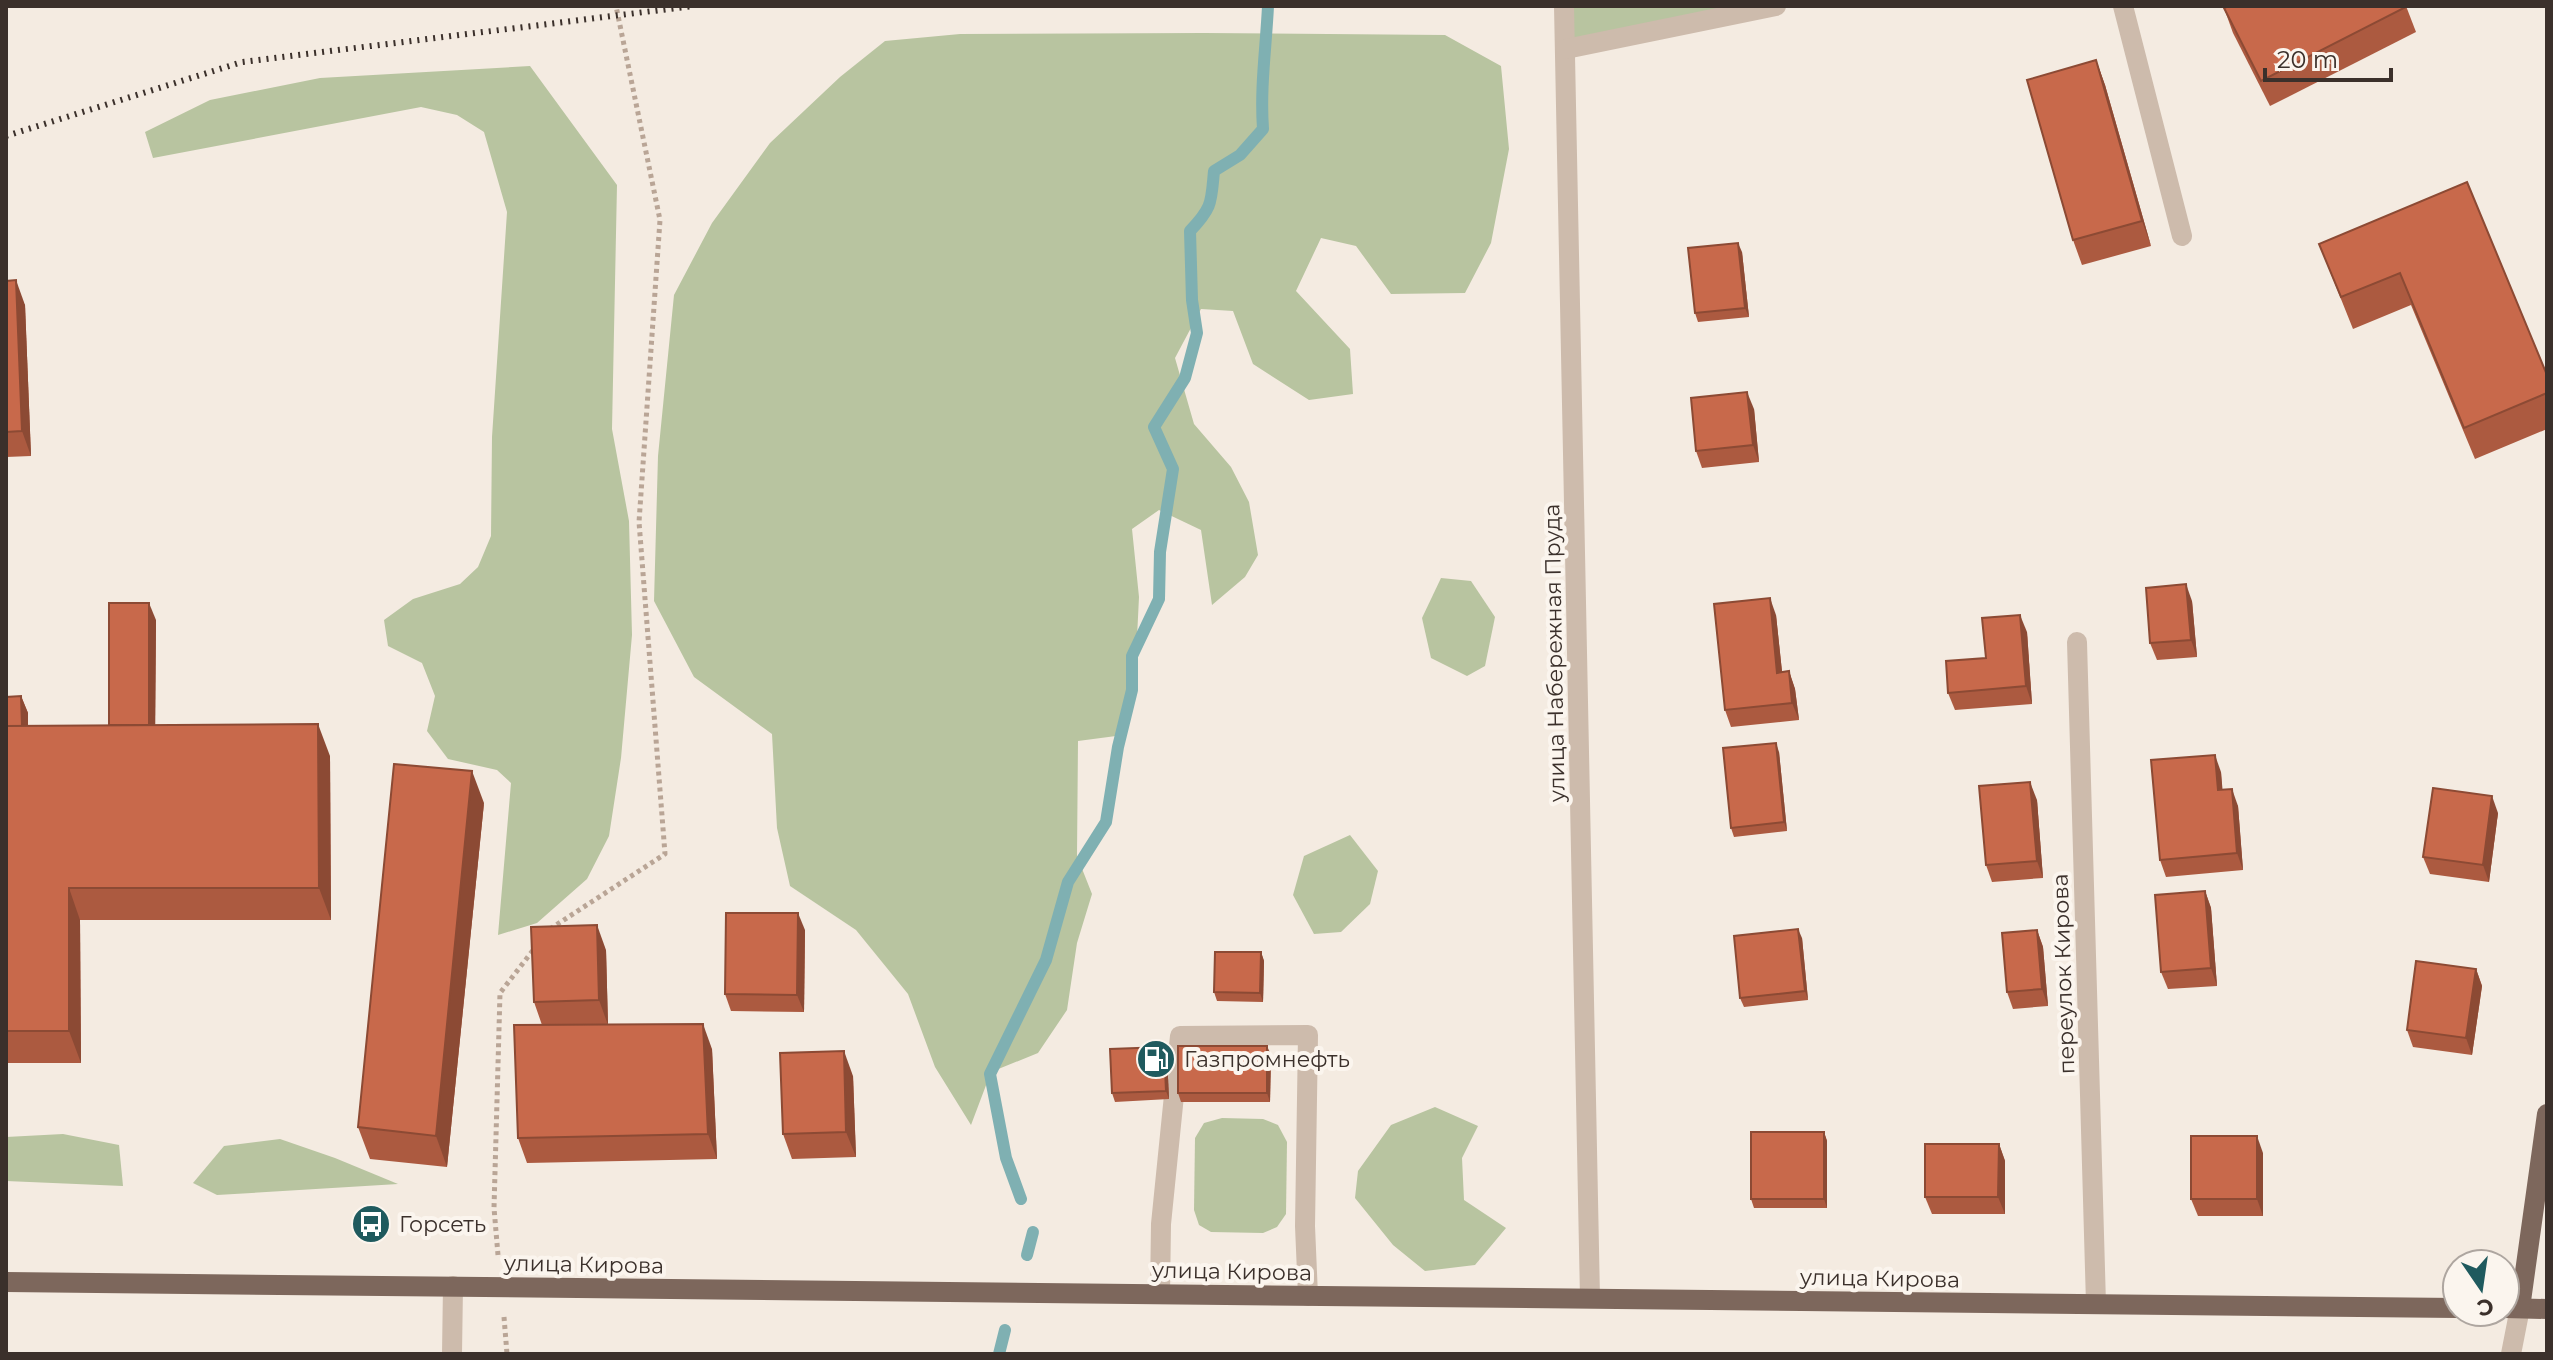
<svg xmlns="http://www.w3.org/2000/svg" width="2553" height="1360" viewBox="0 0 2553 1360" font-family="Montserrat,sans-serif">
<rect width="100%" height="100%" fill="#f4ebe1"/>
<!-- green -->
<g fill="#b8c4a0">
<path d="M 1564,6 L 1776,6 L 1566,49 Z"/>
<path d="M 1204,33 L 1445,35 L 1501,66 L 1509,149 L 1491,243 L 1465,293 L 1391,294 L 1356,246 L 1321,238 L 1296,291 L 1350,349 L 1353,394 L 1309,400 L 1253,364 L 1233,311 L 1201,309 L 1175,358 L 1194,424 L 1231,467 L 1249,502 L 1258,555 L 1245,577 L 1212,605 L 1201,530 L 1159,510 L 1132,529 L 1139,597 L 1135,678 L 1116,736 L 1078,741 L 1077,856 L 1092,894 L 1077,943 L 1067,1010 L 1038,1053 L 991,1072 L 971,1125 L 935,1067 L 908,994 L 856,930 L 790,886 L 777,828 L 772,734 L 694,677 L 654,601 L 658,456 L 674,295 L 712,223 L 770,143 L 840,77 L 885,41 L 960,34 Z"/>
<path d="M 530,66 L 617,185 L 612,429 L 629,521 L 632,635 L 621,758 L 609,836 L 587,879 L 537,923 L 498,935 L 511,783 L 497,770 L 448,759 L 427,731 L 435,696 L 422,663 L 388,646 L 384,620 L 413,599 L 460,584 L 478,567 L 491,536 L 492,437 L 507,212 L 484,132 L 457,115 L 421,107 L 153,158 L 145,132 L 210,100 L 320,78 Z"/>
<path d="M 1441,578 L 1471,581 L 1495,617 L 1485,666 L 1467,676 L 1431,658 L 1422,618 Z"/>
<path d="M 1350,835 L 1378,871 L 1370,904 L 1341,932 L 1314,934 L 1293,895 L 1304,856 Z"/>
<path d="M 1435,1107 L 1478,1126 L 1462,1158 L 1464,1200 L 1506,1228 L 1475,1265 L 1425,1271 L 1393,1245 L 1355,1198 L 1358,1171 L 1391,1125 Z"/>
<path d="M 1222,1118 L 1263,1119 L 1278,1125 L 1287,1142 L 1286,1214 L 1277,1227 L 1263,1233 L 1211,1232 L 1199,1225 L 1194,1210 L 1195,1138 L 1204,1123 Z"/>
<path d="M 63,1134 L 119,1145 L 123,1186 L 6,1181 L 6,1137 Z"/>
<path d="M 280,1139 L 335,1158 L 398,1184 L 217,1195 L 193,1183 L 224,1146 Z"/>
</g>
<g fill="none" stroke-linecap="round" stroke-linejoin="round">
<!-- stream -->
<g stroke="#7fb0b2" stroke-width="12">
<path d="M 1021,1199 L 1006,1158 L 990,1074 L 1046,960 L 1068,882 L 1106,822 L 1118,747 L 1132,690 L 1132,656 L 1159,599 L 1160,552 L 1173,469 L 1154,427 L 1185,378 L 1197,333 L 1192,300 L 1190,231 C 1213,207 1211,202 1214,171 L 1240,155 L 1263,129 C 1260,87 1266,48 1268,6"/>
<path d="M 1027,1255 L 1033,1232"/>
<path d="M 999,1354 L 1005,1330"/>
</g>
<!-- path -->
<g stroke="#b9a596" stroke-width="5" stroke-dasharray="4 4" stroke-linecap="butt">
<path d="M 550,929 L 665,854 L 639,522 L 660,220 L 616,6"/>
<path d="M 498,1255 L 494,1208 L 500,993 L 534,949"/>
<path d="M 504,1317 L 507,1354"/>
</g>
<!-- minor -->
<g stroke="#cdbbac" stroke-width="20">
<path d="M 1564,6 L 1590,1298"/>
<path d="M 2123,6 L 2182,236"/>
<path d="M 1566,49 L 1776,6"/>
<path d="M 2077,642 L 2096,1304"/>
<path d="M 1160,1294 L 1161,1224 L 1180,1036 L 1308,1035 L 1305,1226 L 1308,1296"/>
<path d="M 452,1354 L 453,1286"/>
<path d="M 2511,1354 L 2520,1308"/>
</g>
<!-- major -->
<g stroke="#7d675c" stroke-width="20">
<path d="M 6,1282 L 2457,1308"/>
<path d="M 2505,1308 L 2547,1309"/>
<path d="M 2520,1308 L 2547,1114"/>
</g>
<!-- rail -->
<path stroke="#3b302b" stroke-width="6" stroke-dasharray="2 6" stroke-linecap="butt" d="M 6,136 L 242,62 L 693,6"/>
</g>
<!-- wall -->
<g fill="#ac5a40">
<path d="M 2406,6 L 2416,32 L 2270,106 L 2233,33 L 2224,8 Z"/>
<path d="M 2096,60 L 2105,85 L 2151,246 L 2082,265 L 2073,240 Z"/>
<path d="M 2467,182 L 2547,375 L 2547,429 L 2475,459 L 2411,305 L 2353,329 L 2319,244 Z"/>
<path d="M 1742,252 L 1749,317 L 1698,322 L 1695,313 Z"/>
<path d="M 6,281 L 25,305 L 31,456 L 6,457 Z"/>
<path d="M 1754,409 L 1759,462 L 1702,468 L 1696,451 Z"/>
<path d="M 2192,601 L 2197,657 L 2157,660 L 2150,643 Z"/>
<path d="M 1776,615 L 1782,672 L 1789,671 L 1795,689 L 1799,720 L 1731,727 L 1725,710 Z"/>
<path d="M 156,620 L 155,725 L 330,756 L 331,920 L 80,920 L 81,1063 L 6,1063 L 6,697 L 21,696 L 28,713 L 28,726 L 109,725 Z"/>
<path d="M 2027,632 L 2032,704 L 1955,710 L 1948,693 L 1986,658 Z"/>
<path d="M 1779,752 L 1787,831 L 1734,837 L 1731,828 Z"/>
<path d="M 2221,772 L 2222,790 L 2238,806 L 2243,870 L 2166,877 L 2160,860 Z"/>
<path d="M 2037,800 L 2043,878 L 1992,882 L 1986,865 Z"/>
<path d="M 484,803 L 447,1167 L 370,1159 L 358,1127 Z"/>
<path d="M 2498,813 L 2489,882 L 2430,874 L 2423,857 Z"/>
<path d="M 2205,891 L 2211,908 L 2217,986 L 2168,989 L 2161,972 Z"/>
<path d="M 805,930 L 804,1012 L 731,1011 L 725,994 Z"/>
<path d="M 2037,930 L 2043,947 L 2048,1006 L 2013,1009 L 2007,992 Z"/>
<path d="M 1802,938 L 1808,1000 L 1744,1007 L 1740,998 Z"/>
<path d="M 606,950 L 608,1025 L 712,1049 L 717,1159 L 527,1163 L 518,1138 L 542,1025 L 534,1002 Z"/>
<path d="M 1261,952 L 1264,961 L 1263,1002 L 1217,1001 L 1214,992 Z"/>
<path d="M 2476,969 L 2482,986 L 2472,1055 L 2413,1047 L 2407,1030 Z"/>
<path d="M 1164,1047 L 1167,1056 L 1169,1099 L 1115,1102 L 1112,1093 Z"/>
<path d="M 1271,1055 L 1270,1102 L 1181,1102 L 1178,1093 Z"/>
<path d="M 853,1076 L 856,1157 L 792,1159 L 783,1134 Z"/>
<path d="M 1824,1132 L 1827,1141 L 1827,1208 L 1754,1208 L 1751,1199 Z"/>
<path d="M 1999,1144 L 2005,1161 L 2005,1214 L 1932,1214 L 1925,1197 Z"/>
<path d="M 2263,1153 L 2263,1216 L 2198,1216 L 2191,1199 Z"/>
</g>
<!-- shaded-wall -->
<g fill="#8c4a34">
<path d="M 2096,60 L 2105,85 L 2151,246 L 2142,221 Z"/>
<path d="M 1738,243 L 1742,252 L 1749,317 L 1745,308 Z"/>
<path d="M 16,280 L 25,305 L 31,456 L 22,431 Z"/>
<path d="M 1747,392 L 1754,409 L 1759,462 L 1753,445 Z"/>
<path d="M 2186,584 L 2192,601 L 2197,657 L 2191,640 Z"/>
<path d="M 1770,598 L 1776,615 L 1784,690 L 1777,673 Z"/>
<path d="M 149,603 L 156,620 L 155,753 L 149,736 Z"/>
<path d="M 2020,615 L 2027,632 L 2032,704 L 2026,686 Z"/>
<path d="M 1789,671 L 1795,689 L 1799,720 L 1792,703 Z"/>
<path d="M 21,696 L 28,713 L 28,749 L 22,732 Z"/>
<path d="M 318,724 L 330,756 L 331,920 L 319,888 Z"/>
<path d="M 1776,743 L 1779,752 L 1787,831 L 1784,822 Z"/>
<path d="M 2215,755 L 2221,772 L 2224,807 L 2218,790 Z"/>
<path d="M 472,771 L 484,803 L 447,1167 L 436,1136 Z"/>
<path d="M 2030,782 L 2037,800 L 2043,878 L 2037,861 Z"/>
<path d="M 2232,789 L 2238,806 L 2243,870 L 2237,853 Z"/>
<path d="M 2492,796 L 2498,813 L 2489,882 L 2483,865 Z"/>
<path d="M 69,888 L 80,920 L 81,1063 L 69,1031 Z"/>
<path d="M 2205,891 L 2211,908 L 2217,986 L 2211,968 Z"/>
<path d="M 798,913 L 805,930 L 804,1012 L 797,995 Z"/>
<path d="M 597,925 L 606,950 L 608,1025 L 599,1000 Z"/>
<path d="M 1798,929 L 1802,938 L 1808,1000 L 1805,991 Z"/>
<path d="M 2037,930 L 2043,947 L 2048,1006 L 2042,989 Z"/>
<path d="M 1261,952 L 1264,961 L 1263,1002 L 1260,993 Z"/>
<path d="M 2476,969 L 2482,986 L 2472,1055 L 2466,1038 Z"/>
<path d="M 703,1024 L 712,1049 L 717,1159 L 708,1134 Z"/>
<path d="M 1267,1046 L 1271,1055 L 1270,1102 L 1267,1093 Z"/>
<path d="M 1164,1047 L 1167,1056 L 1169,1099 L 1166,1091 Z"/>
<path d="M 844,1051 L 853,1076 L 856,1157 L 846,1132 Z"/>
<path d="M 1824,1132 L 1827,1141 L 1827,1208 L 1824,1199 Z"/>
<path d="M 2257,1136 L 2263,1153 L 2263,1216 L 2257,1199 Z"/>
<path d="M 1999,1144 L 2005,1161 L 2005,1214 L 1998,1197 Z"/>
</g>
<!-- building -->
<g fill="#c8694b" stroke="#8c4a34" stroke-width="2">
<path d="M 2229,6 L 2406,6 L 2406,7 L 2261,81 L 2224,8 Z"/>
<path d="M 2096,60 L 2142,221 L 2073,240 L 2027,80 Z"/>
<path d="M 2467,182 L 2547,375 L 2547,393 L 2464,428 L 2400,273 L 2341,297 L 2319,244 Z"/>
<path d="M 1738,243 L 1745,308 L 1695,313 L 1688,248 Z"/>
<path d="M 16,280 L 22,431 L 6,432 L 6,281 Z"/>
<path d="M 1747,392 L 1753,445 L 1696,451 L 1691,398 Z"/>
<path d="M 2186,584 L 2191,640 L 2150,643 L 2146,588 Z"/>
<path d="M 1770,598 L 1777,673 L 1789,671 L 1792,703 L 1725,710 L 1714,604 Z"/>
<rect x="109" y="603" width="40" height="122"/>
<path d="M 2020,615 L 2026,686 L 1948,693 L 1946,661 L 1986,658 L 1982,618 Z"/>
<path d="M 21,696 L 22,726 L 6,726 L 6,697 Z"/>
<path d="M 318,724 L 319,888 L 69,888 L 69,1031 L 6,1031 L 6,726 Z"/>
<path d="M 1776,743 L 1784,822 L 1731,828 L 1723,748 Z"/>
<path d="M 2215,755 L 2218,790 L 2232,789 L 2237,853 L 2160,860 L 2151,760 Z"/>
<path d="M 394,764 L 472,771 L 436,1136 L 358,1127 Z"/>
<path d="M 2030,782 L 2037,861 L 1986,865 L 1979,786 Z"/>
<path d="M 2433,788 L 2492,796 L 2483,865 L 2423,857 Z"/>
<path d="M 2205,891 L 2211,968 L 2161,972 L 2155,895 Z"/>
<path d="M 726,913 L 798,913 L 797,995 L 725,994 Z"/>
<path d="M 597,925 L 599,1000 L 534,1002 L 531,927 Z"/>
<path d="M 1798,929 L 1805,991 L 1740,998 L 1734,936 Z"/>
<path d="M 2037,930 L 2042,989 L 2007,992 L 2002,933 Z"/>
<path d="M 1215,952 L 1261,952 L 1260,993 L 1214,992 Z"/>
<path d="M 2416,961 L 2476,969 L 2466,1038 L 2407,1030 Z"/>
<path d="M 703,1024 L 708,1134 L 518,1138 L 514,1025 Z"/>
<rect x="1178" y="1046" width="89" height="47"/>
<path d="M 1164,1047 L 1166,1091 L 1112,1093 L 1110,1049 Z"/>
<path d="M 844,1051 L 846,1132 L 783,1134 L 780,1053 Z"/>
<rect x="1751" y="1132" width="73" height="67"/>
<rect x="2191" y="1136" width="66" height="63"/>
<path d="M 1925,1144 L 1999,1144 L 1998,1197 L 1925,1197 Z"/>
</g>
<!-- icons -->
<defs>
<symbol id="fuel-disc" viewBox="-11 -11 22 22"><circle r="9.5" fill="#1f5a5e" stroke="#fbf5ee"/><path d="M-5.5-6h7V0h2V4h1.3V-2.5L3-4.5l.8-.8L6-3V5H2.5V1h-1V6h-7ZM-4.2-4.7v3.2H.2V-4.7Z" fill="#fff"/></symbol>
<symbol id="bus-disc" viewBox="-11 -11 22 22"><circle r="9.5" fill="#1f5a5e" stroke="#fbf5ee"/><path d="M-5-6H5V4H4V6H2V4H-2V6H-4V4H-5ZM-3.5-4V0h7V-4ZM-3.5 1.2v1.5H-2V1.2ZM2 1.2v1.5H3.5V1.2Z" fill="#fff"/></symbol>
</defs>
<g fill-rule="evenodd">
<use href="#fuel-disc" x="1134" y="1037" width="44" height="44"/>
<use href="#bus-disc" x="349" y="1202" width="44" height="44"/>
</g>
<g text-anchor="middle" stroke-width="8" stroke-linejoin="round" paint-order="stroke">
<!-- street labels -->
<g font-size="22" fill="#3b302b" stroke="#fbf5ee">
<text transform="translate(1554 653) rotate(-91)" y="8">улица Набережная Пруда</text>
<text transform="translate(2063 974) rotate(-92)" y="8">переулок Кирова</text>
<text transform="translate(584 1264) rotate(1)" y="8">улица Кирова</text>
<text transform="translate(1232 1271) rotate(1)" y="8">улица Кирова</text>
<text transform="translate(1880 1278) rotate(1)" y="8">улица Кирова</text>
</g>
<!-- poi labels -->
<g font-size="22" fill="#3b302b" stroke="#fbf5ee" text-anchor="start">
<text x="1184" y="1067">Газпромнефть</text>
<text x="399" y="1232">Горсеть</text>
</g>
</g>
<!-- border -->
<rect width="2553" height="1360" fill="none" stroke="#3b302b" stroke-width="16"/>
<!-- north arrow -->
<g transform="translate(2481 1288) rotate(167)"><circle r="38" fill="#fbf5ee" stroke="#aea6a0" stroke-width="2"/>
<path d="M0-6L14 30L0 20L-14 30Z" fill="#1f5a5e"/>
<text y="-12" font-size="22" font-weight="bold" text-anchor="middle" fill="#3b302b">С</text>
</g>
<!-- scale -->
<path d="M2265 68v12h126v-12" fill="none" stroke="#3b302b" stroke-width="4"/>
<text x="2277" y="68" font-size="24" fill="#3b302b" stroke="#fbf5ee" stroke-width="6" paint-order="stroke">20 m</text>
</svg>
